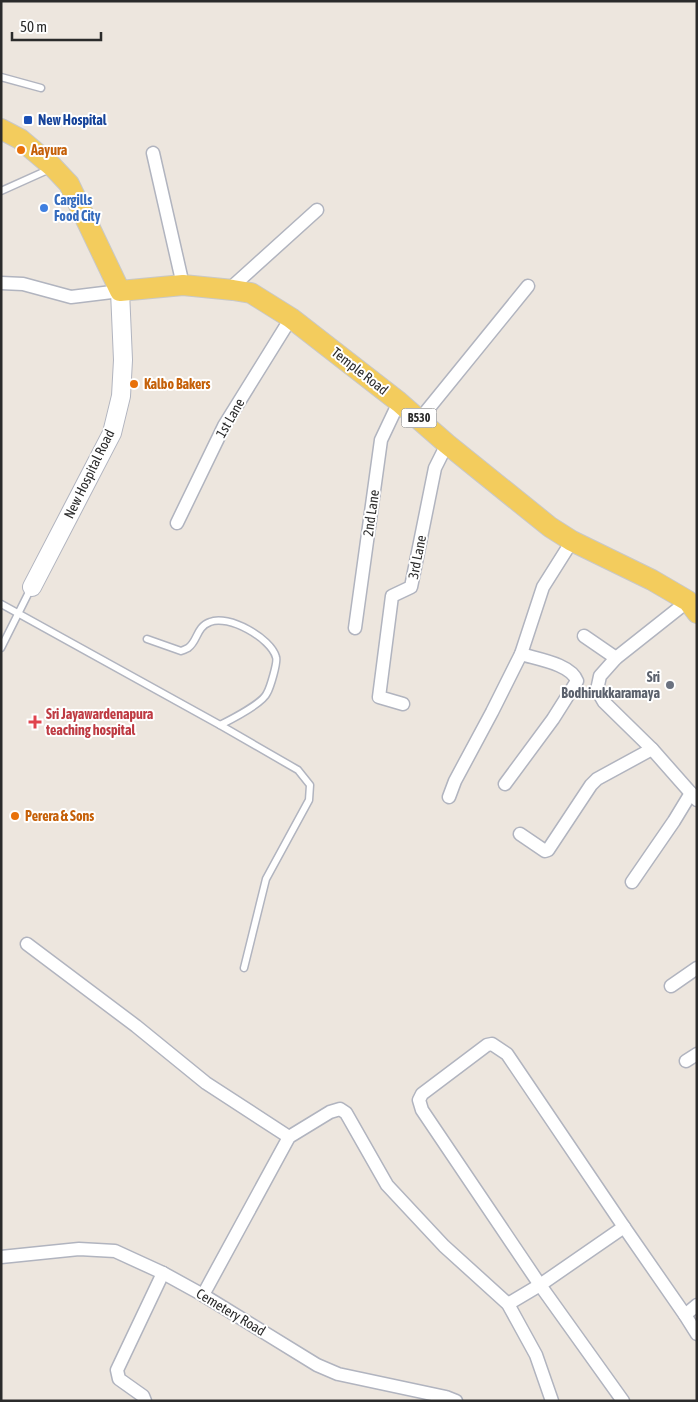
<svg xmlns="http://www.w3.org/2000/svg" width="698" height="1402" viewBox="0 0 698 1402" font-family="'Asap Condensed',sans-serif">
<rect width="100%" height="100%" fill="#ede6de"/>
<g fill="none" stroke-linecap="round" stroke-linejoin="round">
<defs>
<g id="lane">
<path d="M 1,77 L 41,88"/>
<path d="M 1,191 L 50,169"/>
<path d="M 1,604 L 220,725 L 298,770 L 310,785 L 309,800 L 266,879 L 244,968"/>
<path d="M 147,639 L 181,651 C 184,650 186,649 188,648 C 198,641 196,627 210,622 C 228,614 271,638 276,657 C 278,662 270,688 267,693 C 263,703 230,720 220,725"/>
<path d="M 1,648 L 31,588"/>
</g>
<g id="street">
<path d="M 153,153 L 183,285"/>
<path d="M 1,283 L 23,284 L 71,297 L 120,291"/>
<path d="M 233,290 L 234,285 L 317,210"/>
<path d="M 420,419 L 528,286"/>
<path d="M 177,523 L 224,426 L 291,318"/>
<path d="M 688,601 L 616,658 L 600,676 L 597,690 L 604,702 L 652,749 L 697,800"/>
<path d="M 355,628 L 381,440 L 399,402"/>
<path d="M 584,636 L 616,658"/>
<path d="M 403,704 L 379,697 L 392,596 L 411,587 L 435,468 L 447,444"/>
<path d="M 505,784 L 553,719 L 577,681 C 571,664 537,659 521,654"/>
<path d="M 449,797 L 455,781 L 492,712 L 521,654 L 543,587 L 572,541"/>
<path d="M 520,834 L 545,851 L 548,850 L 591,785 L 597,779 L 652,749"/>
<path d="M 632,882 L 674,821 L 691,793"/>
<path d="M 27,944 L 136,1026 L 206,1083 L 289,1137"/>
<path d="M 671,986 L 697,968"/>
<path d="M 686,1061 L 697,1054"/>
<path d="M 1,1257 L 79,1249 L 115,1251 L 163,1273 L 203,1295 L 317,1365 L 338,1374 L 446,1397 L 456,1401"/>
<path d="M 203,1295 L 289,1137 L 330,1112 L 340,1109 L 346,1113 L 387,1185 L 444,1246 L 508,1304 L 536,1355 L 552,1401"/>
<path d="M 508,1304 L 540,1285 L 624,1227"/>
<path d="M 685,1315 L 697,1305"/>
<path d="M 145,1401 L 143,1396 L 119,1379 L 117,1370 L 163,1273"/>
<path d="M 623,1401 L 540,1285 L 422,1110 L 419,1100 L 422,1094 L 487,1045 L 492,1044 L 507,1054 L 624,1227 L 685,1315 L 697,1334"/>
</g>
<path id="secondary" d="M 32,587 L 112,433 L 121,396 L 123,360 L 120,291"/>
<path id="primary" d="M 1,129 L 20,139 L 53,167 L 69,184 L 120,291 L 183,285 L 233,290 L 251,293 L 291,318 L 399,402 L 447,444 L 550,527 L 572,541 L 652,580 L 688,601 L 697,613"/>
</defs>
<!-- lane casing -->
<use href="#lane" stroke="#b1b4bf" stroke-width="9"/>
<!-- street casing -->
<use href="#street" stroke="#b1b4bf" stroke-width="15"/>
<!-- secondary casing -->
<use href="#secondary" stroke="#b1b4bf" stroke-width="20"/>
<!-- primary casing -->
<use href="#primary" stroke="#c8c8c8" stroke-width="22"/>
<!-- lane -->
<use href="#lane" stroke="#fff" stroke-width="6"/>
<!-- street -->
<use href="#street" stroke="#fff" stroke-width="12"/>
<!-- secondary -->
<use href="#secondary" stroke="#fff" stroke-width="18"/>
<!-- primary -->
<use href="#primary" stroke="#f3cc5d" stroke-width="20"/>
</g>
<!-- markers -->
<rect fill="#1a4fb4" stroke="#fff" stroke-width="2" x="23" y="115" width="10" height="10" rx="2.5"/>
<g fill="#e8710a" stroke="#fff" stroke-width="2">
<circle cx="21" cy="150" r="5"/>
<circle cx="134" cy="384" r="5"/>
<circle cx="15" cy="816" r="5"/>
</g>
<circle fill="#3f7fe0" stroke="#fff" stroke-width="2" cx="44" cy="208" r="5"/>
<circle fill="#6b7280" stroke="#fff" stroke-width="2" cx="670" cy="685" r="5"/>
<path fill="#e0444e" stroke="#fff" stroke-width="2" d="M32.5 714.5h5v5h5v5h-5v5h-5v-5h-5v-5h5z"/>
<g text-anchor="middle" stroke-width="4" stroke-linejoin="round" paint-order="stroke">
<!-- shield labels -->
<rect fill="#fff" stroke="#6b6b6b" stroke-width="1" x="401.5" y="408.5" width="35" height="19" rx="4"/>
<g font-size="12" font-weight="bold" fill="#2b2b2b">
<text x="419" y="422">B530</text>
</g>
<!-- transit labels -->
<g font-size="14" font-weight="bold" fill="#164399" stroke="#fff" text-anchor="start">
<text x="38" y="125">New Hospital</text>
</g>
<!-- food labels -->
<g font-size="14" font-weight="bold" fill="#c56008" stroke="#fff" text-anchor="start">
<text x="31" y="155">Aayura</text>
<text x="144" y="389">Kalbo Bakers</text>
<text x="25" y="821">Perera &amp; Sons</text>
</g>
<!-- shop labels -->
<g font-size="14" font-weight="bold" fill="#366cbe" stroke="#fff" text-anchor="start">
<text x="54" y="205">Cargills<tspan x="54" dy="16">Food City</tspan></text>
</g>
<!-- street labels -->
<g font-size="14" fill="#2b2b2b" stroke="#fff">
<text transform="translate(360 371) rotate(38)" y="5">Temple Road</text>
<text transform="translate(230 418) rotate(-60)" y="5">1st Lane</text>
<text transform="translate(89 474) rotate(-64)" y="5">New Hospital Road</text>
<text transform="translate(371 513) rotate(-82)" y="5">2nd Lane</text>
<text transform="translate(417 557) rotate(-79)" y="5">3rd Lane</text>
<text transform="translate(231 1312) rotate(31)" y="5">Cemetery Road</text>
</g>
<!-- worship labels -->
<g font-size="14" font-weight="bold" fill="#5b616d" stroke="#fff" text-anchor="end">
<text x="660" y="682">Sri<tspan x="660" dy="16">Bodhirukkaramaya</tspan></text>
</g>
<!-- health labels -->
<g font-size="14" font-weight="bold" fill="#be3a42" stroke="#fff" text-anchor="start">
<text x="46" y="719">Sri Jayawardenapura<tspan x="46" dy="16">teaching hospital</tspan></text>
</g>
</g>
<!-- border -->
<rect width="698" height="1402" fill="none" stroke="#2b2b2b" stroke-width="5"/>
<!-- scale -->
<path d="M12 32v8h89v-8" fill="none" stroke="#2b2b2b" stroke-width="2.5"/>
<text x="20" y="32" font-size="15" fill="#2b2b2b" stroke="#ffffff" stroke-width="4" paint-order="stroke">50 m</text>
</svg>
